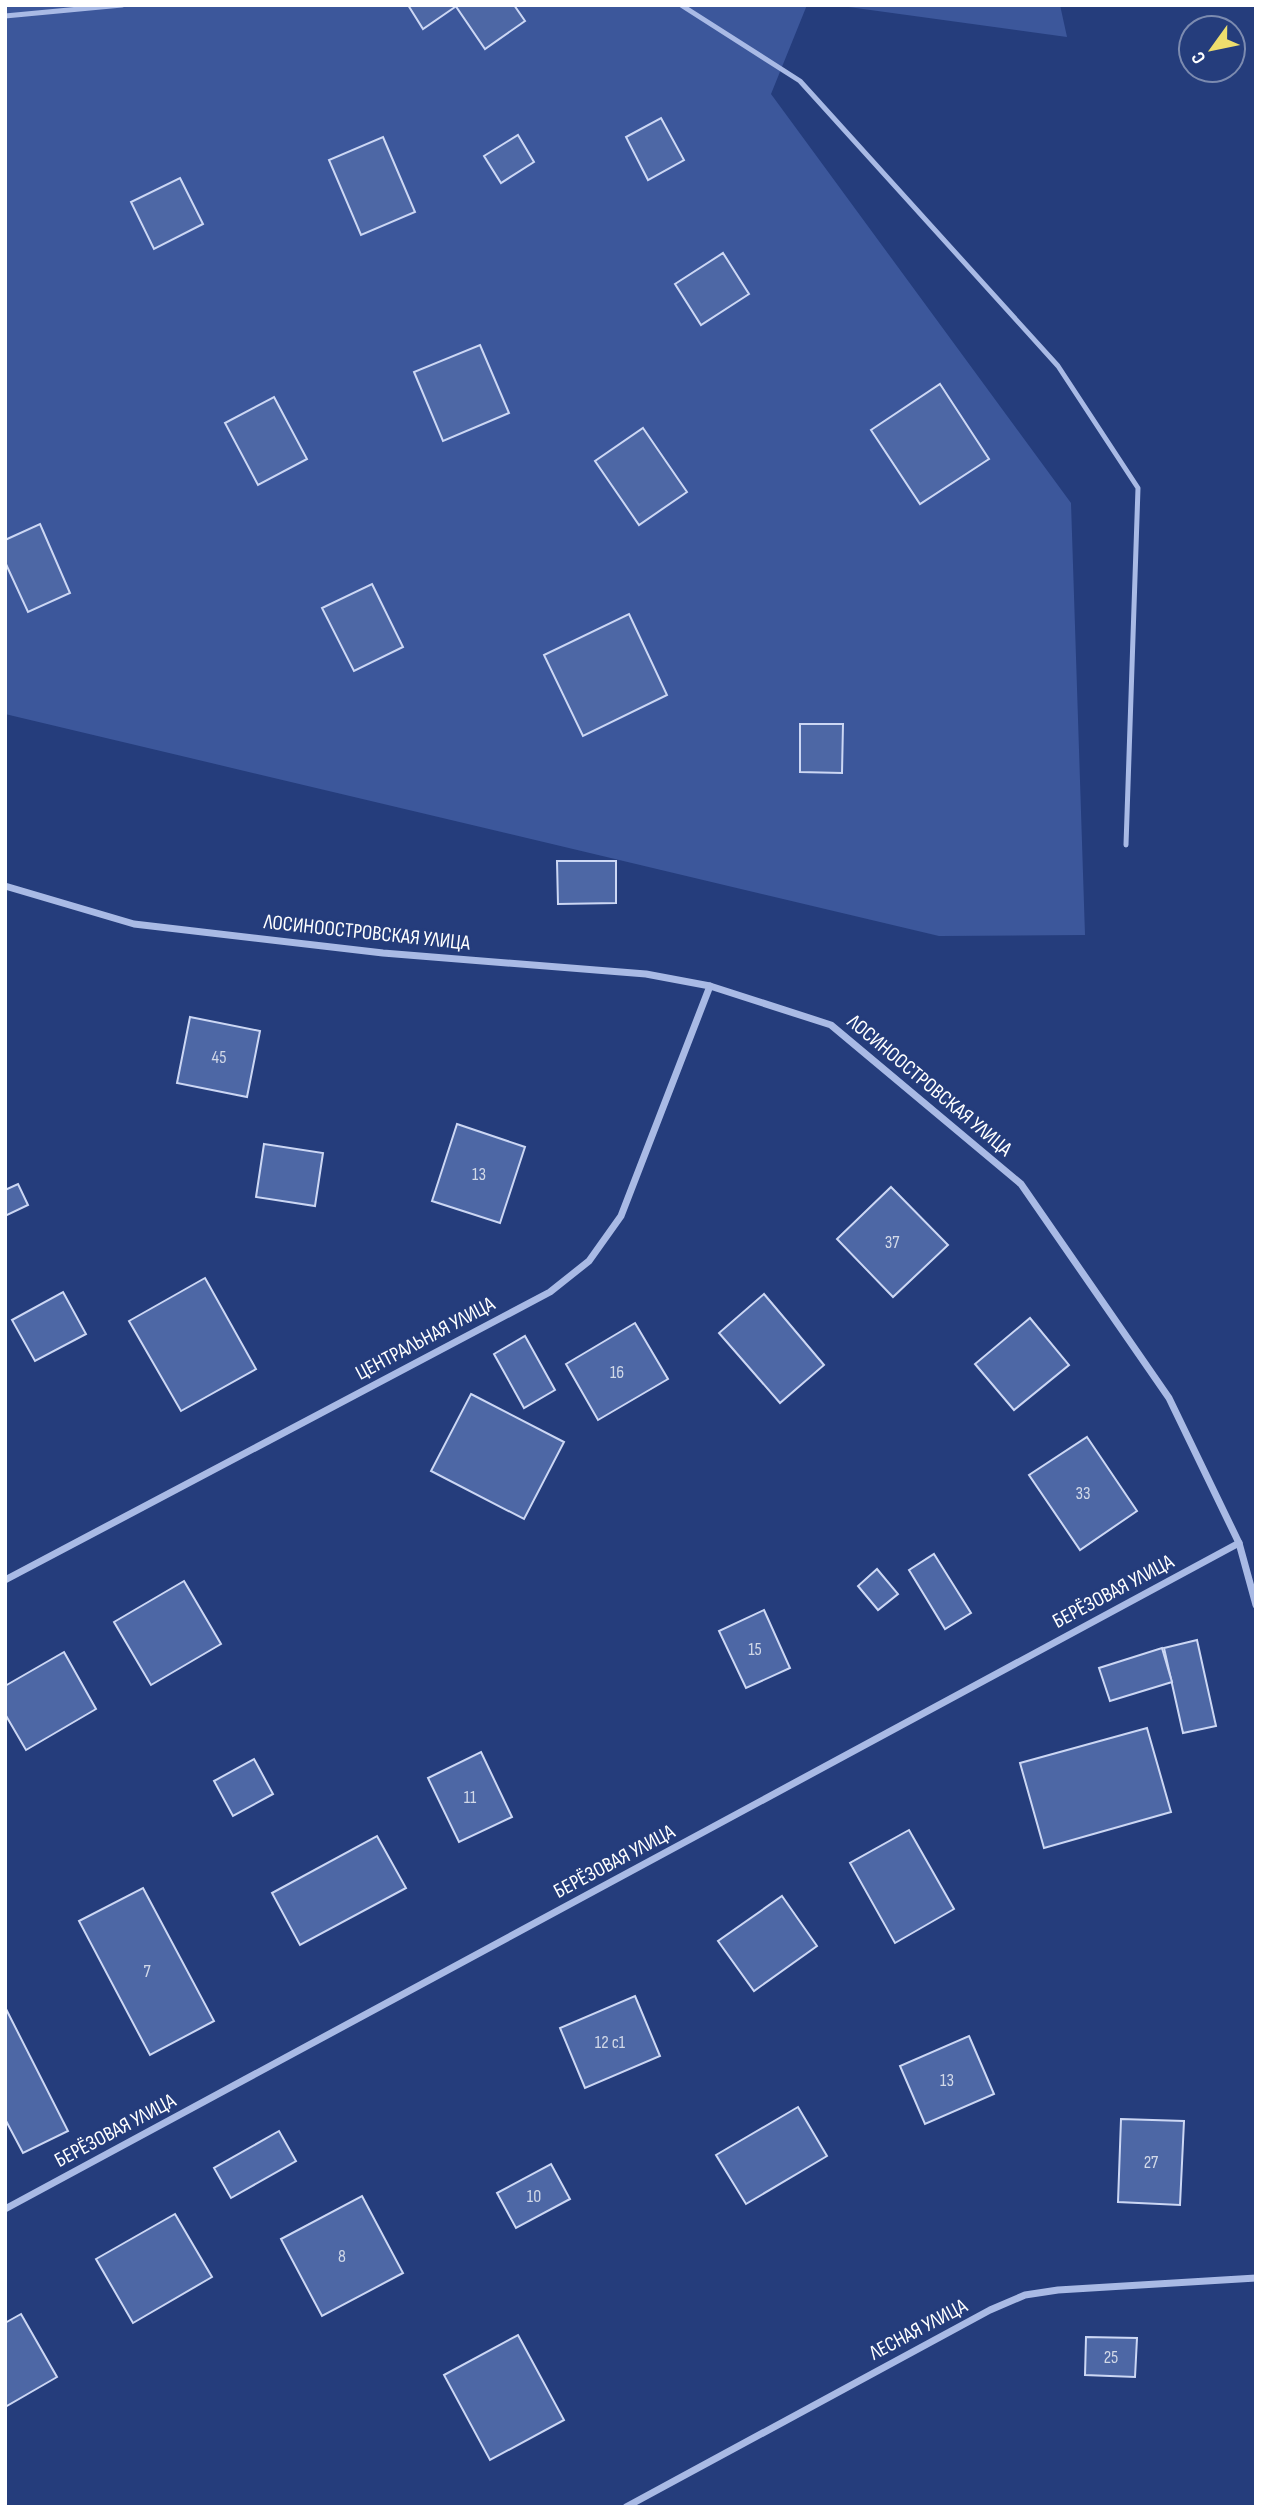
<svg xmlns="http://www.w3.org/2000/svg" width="1261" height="2512" viewBox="0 0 1261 2512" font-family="'Sofia Sans Condensed',sans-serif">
<rect width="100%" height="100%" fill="#253d7c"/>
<!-- green -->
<g fill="#3c579b">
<path d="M 5,5 L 807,5 L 771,94 L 1071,503 L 1085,935 L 939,936 L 5,714 Z"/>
<path d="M 834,5 L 1060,5 L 1067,37 Z"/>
</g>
<!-- building -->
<g fill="#4d67a5" stroke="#ccd7f4" stroke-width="2">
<path d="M 408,5 L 454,5 L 455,7 L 423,29 Z"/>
<path d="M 455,5 L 514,5 L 525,21 L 485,49 Z"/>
<path d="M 661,118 L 684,160 L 648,180 L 626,137 Z"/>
<path d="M 518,135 L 534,162 L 501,183 L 484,156 Z"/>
<path d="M 383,137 L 415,212 L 361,235 L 329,160 Z"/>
<path d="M 180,178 L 203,224 L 154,249 L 131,202 Z"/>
<path d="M 723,253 L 749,294 L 701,325 L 675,284 Z"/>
<path d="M 480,345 L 509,413 L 443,441 L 414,372 Z"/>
<path d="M 940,384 L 989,459 L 920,504 L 871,430 Z"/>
<path d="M 274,397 L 307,459 L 258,485 L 225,423 Z"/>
<path d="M 643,428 L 687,492 L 639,525 L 595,461 Z"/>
<path d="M 40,524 L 70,593 L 28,612 L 5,562 L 5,540 Z"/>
<path d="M 372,584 L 403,647 L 354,671 L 322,608 Z"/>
<path d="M 629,614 L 667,695 L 583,736 L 544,655 Z"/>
<path d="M 800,724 L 843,724 L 842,773 L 800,772 Z"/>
<path d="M 557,861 L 616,861 L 616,903 L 558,904 Z"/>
<path d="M 190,1017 L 260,1031 L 247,1097 L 177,1083 Z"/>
<path d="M 457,1124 L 525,1147 L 500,1223 L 432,1201 Z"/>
<path d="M 264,1144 L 323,1153 L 315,1206 L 256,1197 Z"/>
<path d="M 18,1184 L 28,1205 L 5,1216 L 5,1190 Z"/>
<path d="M 891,1187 L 948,1245 L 893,1297 L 837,1239 Z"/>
<path d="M 205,1278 L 256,1369 L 181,1411 L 129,1321 Z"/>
<path d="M 63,1292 L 86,1334 L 35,1361 L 12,1320 Z"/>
<path d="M 764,1294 L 824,1365 L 780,1403 L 719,1333 Z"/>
<path d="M 1030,1318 L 1069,1365 L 1014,1410 L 975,1364 Z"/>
<path d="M 635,1323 L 668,1379 L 598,1420 L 566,1364 Z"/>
<path d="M 525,1336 L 555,1390 L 524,1408 L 494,1354 Z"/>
<path d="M 471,1394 L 564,1442 L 524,1519 L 431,1471 Z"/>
<path d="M 1087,1437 L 1137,1511 L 1080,1550 L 1029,1475 Z"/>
<path d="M 934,1554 L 971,1613 L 945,1629 L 909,1570 Z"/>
<path d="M 877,1569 L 898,1594 L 878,1610 L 858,1586 Z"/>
<path d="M 184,1581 L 221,1644 L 151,1685 L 114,1622 Z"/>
<path d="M 764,1610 L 790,1668 L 746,1688 L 719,1631 Z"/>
<path d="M 1197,1640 L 1216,1726 L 1183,1733 L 1164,1648 Z"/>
<path d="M 1162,1648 L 1172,1682 L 1110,1701 L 1099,1668 Z"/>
<path d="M 64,1652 L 96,1709 L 26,1750 L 5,1714 L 5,1686 Z"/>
<path d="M 1147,1728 L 1171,1812 L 1044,1848 L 1020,1763 Z"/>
<path d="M 481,1752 L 512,1817 L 459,1842 L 428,1778 Z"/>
<path d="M 254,1759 L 273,1794 L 233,1816 L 214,1781 Z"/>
<path d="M 909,1830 L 954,1909 L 895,1943 L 850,1863 Z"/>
<path d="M 377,1836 L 406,1888 L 300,1945 L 272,1893 Z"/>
<path d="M 143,1888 L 214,2021 L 150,2055 L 79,1921 Z"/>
<path d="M 782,1896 L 817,1946 L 754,1991 L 718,1941 Z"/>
<path d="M 635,1996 L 660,2056 L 585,2088 L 560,2028 Z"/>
<path d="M 5,2007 L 68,2131 L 23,2153 L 5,2119 Z"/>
<path d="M 969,2036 L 994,2094 L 925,2124 L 900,2066 Z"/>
<path d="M 798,2107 L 827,2156 L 746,2204 L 716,2155 Z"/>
<path d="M 1121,2119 L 1184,2121 L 1180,2205 L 1118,2202 Z"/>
<path d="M 279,2131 L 296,2161 L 231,2198 L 214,2168 Z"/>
<path d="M 551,2164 L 570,2199 L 516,2228 L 497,2193 Z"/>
<path d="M 362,2196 L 403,2273 L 322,2316 L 281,2239 Z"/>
<path d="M 175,2214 L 212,2277 L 133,2323 L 96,2259 Z"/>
<path d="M 21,2314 L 57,2377 L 5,2407 L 5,2323 Z"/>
<path d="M 518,2335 L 564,2420 L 490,2460 L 444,2375 Z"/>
<path d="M 1086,2337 L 1137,2338 L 1135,2377 L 1085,2375 Z"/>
</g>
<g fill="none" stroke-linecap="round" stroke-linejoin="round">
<!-- lane -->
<g stroke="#a9bae5" stroke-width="5">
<path d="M 681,5 L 800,81 L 1058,366 L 1138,488 L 1126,845"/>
<path d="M 5,16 L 122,5"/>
</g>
<!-- street -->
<g stroke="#a9bae5" stroke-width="7">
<path d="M 5,886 L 134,924 L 383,953 L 646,974 L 710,986 L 831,1025 L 1021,1184 L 1169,1398 L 1239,1543 L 1256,1605"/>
<path d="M 5,1580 L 550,1292 L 589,1261 L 621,1216 L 710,986"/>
<path d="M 5,2209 L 1239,1543"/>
<path d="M 626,2507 L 990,2310 L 1025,2295 L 1058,2290 L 1256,2278"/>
</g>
</g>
<g text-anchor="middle" stroke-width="5" stroke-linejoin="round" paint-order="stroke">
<!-- number labels -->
<g font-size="18" fill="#d2d9e8">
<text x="219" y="1063">45</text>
<text x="479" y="1180">13</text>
<text x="892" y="1248">37</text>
<text x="617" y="1378">16</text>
<text x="1083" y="1499">33</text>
<text x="755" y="1655">15</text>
<text x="470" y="1803">11</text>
<text x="147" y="1977">7</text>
<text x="610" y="2048">12 с1</text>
<text x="947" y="2086">13</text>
<text x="1151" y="2168">27</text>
<text x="534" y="2202">10</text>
<text x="342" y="2262">8</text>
<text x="1111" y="2363">25</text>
</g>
<!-- street labels -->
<g font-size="21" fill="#fff" stroke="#253d7c">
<text transform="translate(367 932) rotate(6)" y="7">ЛОСИНООСТРОВСКАЯ УЛИЦА</text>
<text transform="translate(930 1085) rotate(40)" y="7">ЛОСИНООСТРОВСКАЯ УЛИЦА</text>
<text transform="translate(425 1338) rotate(-28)" y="7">ЦЕНТРАЛЬНАЯ УЛИЦА</text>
<text transform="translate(1113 1591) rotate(-28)" y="7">БЕРЁЗОВАЯ УЛИЦА</text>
<text transform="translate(614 1861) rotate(-28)" y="7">БЕРЁЗОВАЯ УЛИЦА</text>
<text transform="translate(115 2130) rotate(-28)" y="7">БЕРЁЗОВАЯ УЛИЦА</text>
<text transform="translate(918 2329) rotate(-28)" y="7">ЛЕСНАЯ УЛИЦА</text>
</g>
</g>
<!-- border -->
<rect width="1261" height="2512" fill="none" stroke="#ffffff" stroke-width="14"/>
<!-- north arrow -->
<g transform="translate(1212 49) rotate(237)"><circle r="33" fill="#253d7c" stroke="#7c8bb0" stroke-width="2"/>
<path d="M0-5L12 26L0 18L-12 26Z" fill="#eede6d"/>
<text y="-10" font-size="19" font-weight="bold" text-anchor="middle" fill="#ffffff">С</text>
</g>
</svg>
